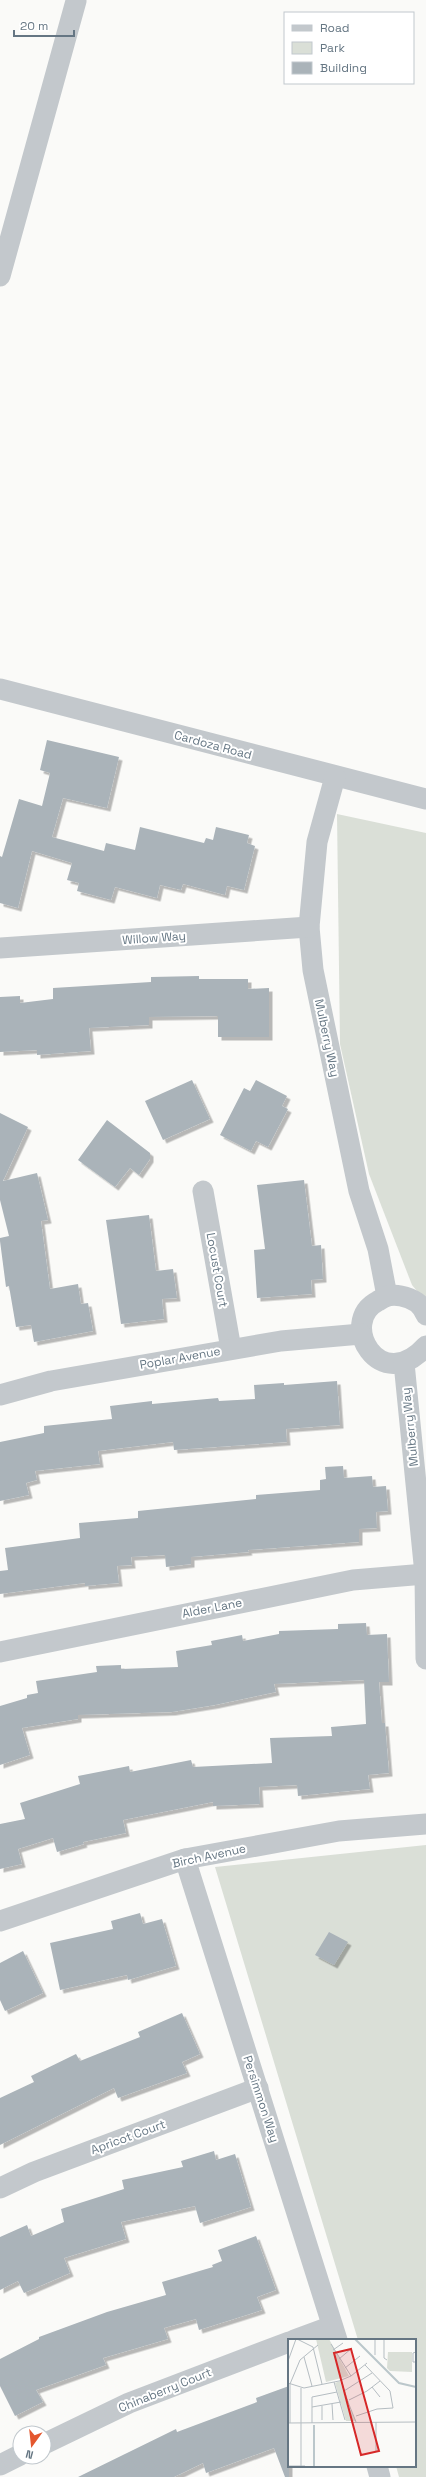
<svg xmlns="http://www.w3.org/2000/svg" width="426" height="2477" viewBox="0 0 426 2477" font-family="'Space Grotesk',sans-serif">
<defs>
<filter id="shadow"><feDropShadow dx="3.5" dy="3.5" stdDeviation="0" flood-color="#0004"/></filter>
</defs>
<rect width="100%" height="100%" fill="#fafaf8"/>
<!-- green -->
<g fill="#dadfd7">
<path d="M 337,814 L 426,833 L 426,1302 L 412,1285 L 369,1174 L 340,1044 Z"/>
<path d="M 426,1845 L 426,2477 L 399,2477 L 396,2466 L 415,2466 L 415,2340 L 358,2340 L 215,1867 Z"/>
</g>
<!-- building -->
<g fill="#aab3b9" filter="url(#shadow)">
<path d="M 47,740 L 119,757 L 107,808 L 63,798 L 52,837 L 104,851 L 106,843 L 135,850 L 140,827 L 204,843 L 206,838 L 213,840 L 216,827 L 249,835 L 247,843 L 255,846 L 244,890 L 227,886 L 225,895 L 183,884 L 181,890 L 160,885 L 157,898 L 115,887 L 111,900 L 77,891 L 79,883 L 67,880 L 72,863 L 32,851 L 18,908 L 0,903 L 0,856 L 2,857 L 19,799 L 42,806 L 50,773 L 40,770 Z"/>
<path d="M 199,976 L 199,979 L 248,979 L 248,989 L 269,988 L 269,1037 L 218,1037 L 218,1016 L 149,1017 L 149,1025 L 89,1028 L 91,1051 L 37,1055 L 37,1050 L 0,1052 L 0,997 L 20,996 L 20,1003 L 53,999 L 53,988 L 151,982 L 151,977 Z"/>
<path d="M 192,1080 L 210,1119 L 163,1140 L 145,1101 Z"/>
<path d="M 256,1080 L 287,1096 L 282,1106 L 288,1109 L 268,1147 L 256,1141 L 251,1151 L 220,1135 L 244,1088 L 250,1091 Z"/>
<path d="M 0,1113 L 28,1127 L 3,1181 L 37,1173 L 48,1220 L 41,1221 L 50,1289 L 78,1284 L 81,1304 L 88,1303 L 93,1331 L 34,1342 L 31,1325 L 16,1327 L 9,1286 L 6,1287 L 0,1241 L 0,1238 L 9,1236 L 0,1200 Z"/>
<path d="M 107,1120 L 150,1153 L 150,1159 L 139,1175 L 130,1168 L 115,1187 L 78,1160 Z"/>
<path d="M 304,1180 L 312,1246 L 321,1245 L 323,1279 L 311,1280 L 312,1294 L 257,1298 L 254,1250 L 265,1249 L 257,1185 Z"/>
<path d="M 149,1215 L 156,1271 L 173,1269 L 177,1298 L 162,1299 L 164,1319 L 121,1324 L 106,1220 Z"/>
<path d="M 337,1381 L 340,1425 L 286,1429 L 287,1442 L 174,1450 L 173,1442 L 98,1451 L 100,1464 L 35,1471 L 37,1480 L 26,1483 L 29,1495 L 0,1501 L 0,1442 L 44,1433 L 44,1426 L 112,1419 L 110,1406 L 152,1401 L 152,1404 L 218,1398 L 219,1401 L 255,1399 L 254,1385 L 284,1383 L 284,1385 Z"/>
<path d="M 343,1466 L 344,1478 L 372,1476 L 373,1487 L 386,1486 L 388,1511 L 376,1512 L 377,1528 L 359,1529 L 359,1542 L 248,1550 L 249,1552 L 191,1557 L 191,1564 L 166,1567 L 165,1555 L 131,1557 L 132,1565 L 117,1566 L 119,1583 L 85,1586 L 85,1583 L 0,1594 L 0,1571 L 8,1570 L 5,1548 L 80,1538 L 79,1523 L 138,1518 L 138,1511 L 256,1499 L 256,1495 L 320,1490 L 320,1480 L 326,1479 L 325,1467 Z"/>
<path d="M 366,1623 L 367,1635 L 387,1634 L 389,1682 L 379,1682 L 382,1723 L 385,1723 L 389,1773 L 368,1775 L 370,1789 L 298,1796 L 297,1785 L 259,1787 L 260,1804 L 213,1806 L 213,1802 L 123,1820 L 126,1833 L 83,1842 L 84,1844 L 57,1852 L 53,1838 L 18,1849 L 22,1864 L 0,1869 L 0,1824 L 25,1819 L 20,1803 L 80,1784 L 78,1776 L 129,1766 L 130,1772 L 191,1760 L 193,1767 L 272,1763 L 270,1738 L 332,1736 L 331,1727 L 366,1724 L 364,1680 L 274,1684 L 276,1692 L 215,1705 L 172,1712 L 78,1715 L 78,1719 L 22,1728 L 30,1755 L 0,1765 L 0,1706 L 27,1698 L 27,1695 L 38,1693 L 36,1681 L 97,1672 L 96,1666 L 121,1665 L 121,1669 L 178,1667 L 176,1651 L 212,1645 L 211,1641 L 242,1635 L 243,1641 L 279,1634 L 279,1631 L 338,1629 L 338,1624 Z"/>
<path d="M 140,1913 L 143,1924 L 162,1919 L 176,1966 L 128,1980 L 127,1975 L 60,1990 L 50,1943 L 113,1929 L 111,1921 Z"/>
<path d="M 329,1932 L 348,1942 L 334,1965 L 315,1955 Z"/>
<path d="M 23,1951 L 43,1993 L 5,2011 L 0,2000 L 0,1963 Z"/>
<path d="M 182,2013 L 200,2054 L 182,2062 L 187,2073 L 118,2098 L 114,2088 L 0,2145 L 0,2098 L 34,2082 L 31,2076 L 76,2054 L 80,2061 L 140,2037 L 138,2032 Z"/>
<path d="M 214,2151 L 216,2160 L 235,2154 L 251,2207 L 200,2223 L 195,2206 L 121,2222 L 126,2239 L 64,2258 L 70,2273 L 24,2293 L 18,2281 L 0,2290 L 0,2237 L 27,2225 L 31,2236 L 64,2222 L 61,2209 L 124,2189 L 122,2180 L 183,2167 L 181,2161 Z"/>
<path d="M 256,2236 L 276,2290 L 257,2297 L 262,2310 L 199,2330 L 196,2319 L 164,2328 L 168,2339 L 103,2358 L 106,2365 L 36,2390 L 43,2402 L 15,2416 L 0,2386 L 0,2359 L 39,2339 L 39,2337 L 107,2312 L 166,2295 L 162,2282 L 213,2267 L 212,2265 L 222,2261 L 218,2250 Z"/>
<path d="M 289,2386 L 289,2477 L 285,2477 L 274,2448 L 206,2473 L 203,2463 L 174,2477 L 78,2477 L 176,2429 L 177,2432 L 257,2402 L 256,2398 Z"/>
</g>
<g fill="none" stroke-linecap="round" stroke-linejoin="round">
<!-- street -->
<g stroke="#c3c8cc" stroke-width="21">
<path d="M 0,276 L 76,1"/>
<path d="M 0,689 L 426,799"/>
<path d="M 335,777 L 317,842 L 309,927 L 313,970 L 359,1191 L 378,1249 L 387,1296"/>
<path d="M 0,948 L 309,927"/>
<path d="M 203,1191 L 231,1349"/>
<path d="M 426,1315 C 422,1304 412,1298 401,1296 C 391,1294 386,1296 378,1301 C 337,1322 380,1397 426,1346"/>
<path d="M 404,1363 L 425,1574 L 426,1659"/>
<path d="M 0,1395 L 51,1381 L 281,1341 L 361,1334"/>
<path d="M 0,1652 L 353,1580 L 425,1574"/>
<path d="M 185,1859 L 337,2340"/>
<path d="M 0,1921 L 185,1859 L 339,1831 L 426,1824"/>
<path d="M 0,2188 L 34,2172 L 258,2088"/>
<path d="M 294,2340 L 332,2326"/>
<path d="M 44,2444 L 129,2403 L 289,2342"/>
<path d="M 0,2465 L 20,2455"/>
<path d="M 377,2466 L 380,2477"/>
</g>
</g>
<g text-anchor="middle" stroke-width="4" stroke-linejoin="round" paint-order="stroke">
<!-- street labels -->
<g font-size="12" fill="#657683" stroke="#fff">
<text transform="translate(213 745) rotate(15)" y="4">Cardoza Road</text>
<text transform="translate(154 938) rotate(-4)" y="4">Willow Way</text>
<text transform="translate(327 1038) rotate(78)" y="4">Mulberry Way</text>
<text transform="translate(217 1270) rotate(80)" y="4">Locust Court</text>
<text transform="translate(180 1358) rotate(-10)" y="4">Poplar Avenue</text>
<text transform="translate(410 1427) rotate(-96)" y="4">Mulberry Way</text>
<text transform="translate(212 1608) rotate(-11)" y="4">Alder Lane</text>
<text transform="translate(209 1856) rotate(-12)" y="4">Birch Avenue</text>
<text transform="translate(261 2099) rotate(72)" y="4">Persimmon Way</text>
<text transform="translate(128 2137) rotate(-20)" y="4">Apricot Court</text>
<text transform="translate(165 2390) rotate(-22)" y="4">Chinaberry Court</text>
</g>
</g>
<!-- overview -->
<g transform="translate(288 2339)">
<rect width="128" height="128" fill="#fafaf8"/>
<path d="M 28,0 L 41,0 L 61,37 L 38,43 ZM 100,13 L 124,13 L 124,33 L 102,32 L 99,29 ZM 52,42 L 58,62 L 68,82 L 58,82 L 47,44 Z" fill="#dadfd7"/>
<path fill="none" stroke="#bbc7cb" stroke-width="2" d="M 67,0 L 111,44 L 128,48M 26,128 L 26,86"/>
<path fill="none" stroke="#b5bdc2" stroke-width="1" d="M 9,0 L 25,8 L 34,45M 96,0 L 96,19 L 99,21M 43,5 L 63,37M 45,11 L 55,4M 128,13 L 125,14 L 125,23 L 128,23M 87,16 L 87,0M 16,18 L 24,47M 51,20 L 64,9M 0,22 L 8,0M 57,29 L 72,17M 53,41 L 60,63 L 59,60M 46,43 L 57,81M 0,44 L 16,49 L 51,42 L 63,37 L 79,24M 84,48 L 92,58M 56,52 L 84,34M 61,61 L 79,52 L 92,42M 60,63 L 68,83M 44,65 L 45,81M 34,67 L 34,81M 24,68 L 53,63M 68,77 L 89,70 L 105,69 L 102,52 L 77,26M 0,84 L 128,83M 2,84 L 2,45 L 12,21 L 30,6M 24,84 L 24,58 L 49,53M 88,113 L 88,83M 0,127 L 17,127M 13,127 L 13,49"/>
<path fill="#d62828" fill-opacity="0.15" stroke="#d62828" stroke-width="2" d="M 63,10 L 91,112 L 73,116 L 46,14 Z"/>
<rect width="128" height="128" fill="none" stroke="#657683" stroke-width="2"/>
</g>
<!-- legend -->
<rect x="284" y="12" width="130" height="72" fill="#ffffff" stroke="#c1c8cd"/>
<rect x="292" y="25" width="20" height="6" fill="#c3c8cc" stroke="#c1c8cd"/>
<text x="320" y="32" font-size="12" fill="#657683">Road</text>
<rect x="292" y="42" width="20" height="12" fill="#dadfd7" stroke="#c1c8cd"/>
<text x="320" y="52" font-size="12" fill="#657683">Park</text>
<rect x="292" y="62" width="20" height="12" fill="#aab3b9" stroke="#c1c8cd"/>
<text x="320" y="72" font-size="12" fill="#657683">Building</text>
<!-- north arrow -->
<g transform="translate(32 2445) rotate(195)"><circle r="19" fill="#ffffff" stroke="#c1c8cd"/>
<path d="M0-3L7 15L0 10L-7 15Z" fill="#e4572e"/>
<text y="-6" font-size="11" font-weight="bold" text-anchor="middle" fill="#657683">N</text>
</g>
<!-- scale -->
<path d="M14 30v6h60v-6" fill="none" stroke="#657683" stroke-width="2"/>
<text x="20" y="30" font-size="12" fill="#657683" stroke="#ffffff" stroke-width="3" paint-order="stroke">20 m</text>
</svg>
